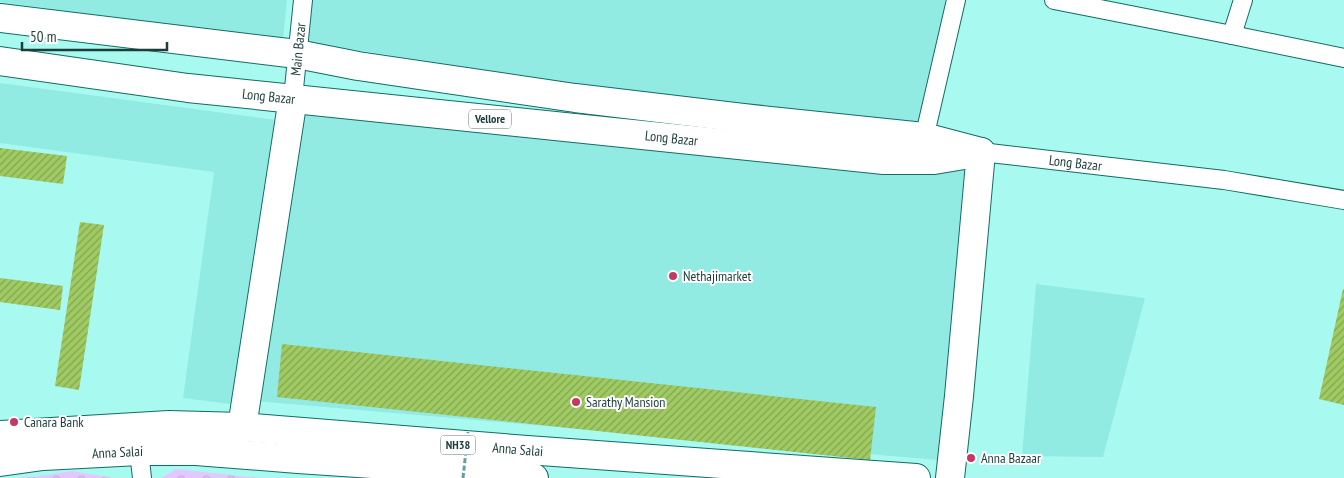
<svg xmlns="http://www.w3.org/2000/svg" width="1344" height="478" viewBox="0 0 1344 478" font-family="'PT Sans Narrow',sans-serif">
<defs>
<pattern id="forest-crowns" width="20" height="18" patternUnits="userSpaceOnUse" patternTransform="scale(1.25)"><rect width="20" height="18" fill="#e3c8fe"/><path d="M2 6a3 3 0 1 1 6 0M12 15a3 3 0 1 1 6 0" fill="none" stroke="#c2adda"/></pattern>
<pattern id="building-hatch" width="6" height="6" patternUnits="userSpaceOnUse" patternTransform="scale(1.25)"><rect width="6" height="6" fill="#a0ca62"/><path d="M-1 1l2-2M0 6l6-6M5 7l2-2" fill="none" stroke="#82a552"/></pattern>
</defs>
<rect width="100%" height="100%" fill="#a8f9f0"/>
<!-- built -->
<g fill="#91ebe2">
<path d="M 0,0 L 287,0 L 283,40 L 0,2 Z"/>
<path d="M 311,0 L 946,0 L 917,129 L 727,108 L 306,42 Z"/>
<path d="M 0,83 L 276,120 L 238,405 L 183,398 L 214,172 L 0,143 Z"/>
<path d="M 300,107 L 972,163 L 938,460 L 255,401 Z"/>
<path d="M 1036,284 L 1145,298 L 1103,457 L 1022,456 Z"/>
</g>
<!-- forest -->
<g fill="url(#forest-crowns)">
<path d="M 176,469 L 259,478 L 161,478 Z"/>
<path d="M 72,471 L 113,478 L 15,478 L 34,477 Z"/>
</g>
<!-- building -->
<g fill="url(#building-hatch)">
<path d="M 0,148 L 67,156 L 63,184 L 0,176 Z"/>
<path d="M 80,222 L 104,225 L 79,390 L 55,386 Z"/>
<path d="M 0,278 L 63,286 L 60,310 L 0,302 Z"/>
<path d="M 1343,289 L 1344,289 L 1344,405 L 1319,399 Z"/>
<path d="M 282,344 L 876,407 L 870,460 L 277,397 Z"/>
</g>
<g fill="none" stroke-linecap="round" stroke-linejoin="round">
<defs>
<g id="minor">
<path d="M 1054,0 L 1232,35"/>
<path d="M 1243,0 L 1232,35 L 1344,58"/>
<path id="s1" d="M 293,98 L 303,0"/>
<path d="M 922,147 L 956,0"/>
<path id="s2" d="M 981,152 L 1224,180 L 1344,200"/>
<path d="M 139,451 L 142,478"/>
</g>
<g id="primary">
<path d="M 0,18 L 297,54 L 358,66 L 575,98 L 743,118 L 924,137 L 981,152"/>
<path id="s3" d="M 0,61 L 188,88 L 884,160 L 934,160 L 970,154"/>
<path d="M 242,427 L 293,98"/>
<path d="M 950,478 L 959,396 L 981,152"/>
</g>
<g id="trunk">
<path id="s4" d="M 0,435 L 169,425 L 242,427 L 527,450 L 916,478"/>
<path id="s5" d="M 0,462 L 43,456 L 139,451 L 196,451 L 298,459 L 417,467 L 534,478"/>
</g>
</defs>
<!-- minor casing -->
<use href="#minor" stroke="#116c65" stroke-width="20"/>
<!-- primary casing -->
<use href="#primary" stroke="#116c65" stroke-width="30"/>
<!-- trunk casing -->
<use href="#trunk" stroke="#116c65" stroke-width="30"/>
<!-- minor -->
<use href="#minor" stroke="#fff" stroke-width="18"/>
<!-- primary -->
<use href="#primary" stroke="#fff" stroke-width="28"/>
<!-- trunk -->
<use href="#trunk" stroke="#fff" stroke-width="28"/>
<!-- path-bridge -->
<path stroke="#659f99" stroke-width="3" stroke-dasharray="5 2.5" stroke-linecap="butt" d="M 463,478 L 468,432"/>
</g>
<!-- markers -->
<g fill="#c63762" stroke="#fff" stroke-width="2">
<circle cx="673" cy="276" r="5"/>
<circle cx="576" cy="402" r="5"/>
<circle cx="14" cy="422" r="5"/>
<circle cx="971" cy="458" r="5"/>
</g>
<g text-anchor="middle" stroke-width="4" stroke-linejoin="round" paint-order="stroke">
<!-- shield labels -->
<g fill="#fff" stroke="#607775" stroke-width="1">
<rect x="469" y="109.5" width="42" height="19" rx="4"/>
<rect x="440.5" y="435.5" width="35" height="19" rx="4"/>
</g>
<g font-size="12" font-weight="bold" fill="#1c3d3a">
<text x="490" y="123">Vellore</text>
<text x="458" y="449">NH38</text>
</g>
<!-- street labels -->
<g font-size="14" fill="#1c3d3a" stroke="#fff">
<text dy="5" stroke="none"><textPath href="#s1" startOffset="49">Main Bazar</textPath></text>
<text dy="5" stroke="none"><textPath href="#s3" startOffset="271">Long Bazar</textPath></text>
<text dy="5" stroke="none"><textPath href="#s3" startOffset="676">Long Bazar</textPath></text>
<text dy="5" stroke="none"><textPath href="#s2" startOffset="95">Long Bazar</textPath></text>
<text dy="5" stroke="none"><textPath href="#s4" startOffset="519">Anna Salai</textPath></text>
<text dy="5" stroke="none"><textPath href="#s5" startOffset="118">Anna Salai</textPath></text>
</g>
<!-- poi labels -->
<g font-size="14" fill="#1c3d3a" stroke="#fff" text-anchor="start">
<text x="683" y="281">Nethajimarket</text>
<text x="586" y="407">Sarathy Mansion</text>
<text x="24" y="427">Canara Bank</text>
<text x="981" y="463">Anna Bazaar</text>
</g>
</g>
<!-- scale -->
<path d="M22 42v8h145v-8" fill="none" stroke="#1c3d3a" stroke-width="2.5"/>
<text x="30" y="42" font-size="15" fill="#1c3d3a" stroke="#ffffff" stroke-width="4" paint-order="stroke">50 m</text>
</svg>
